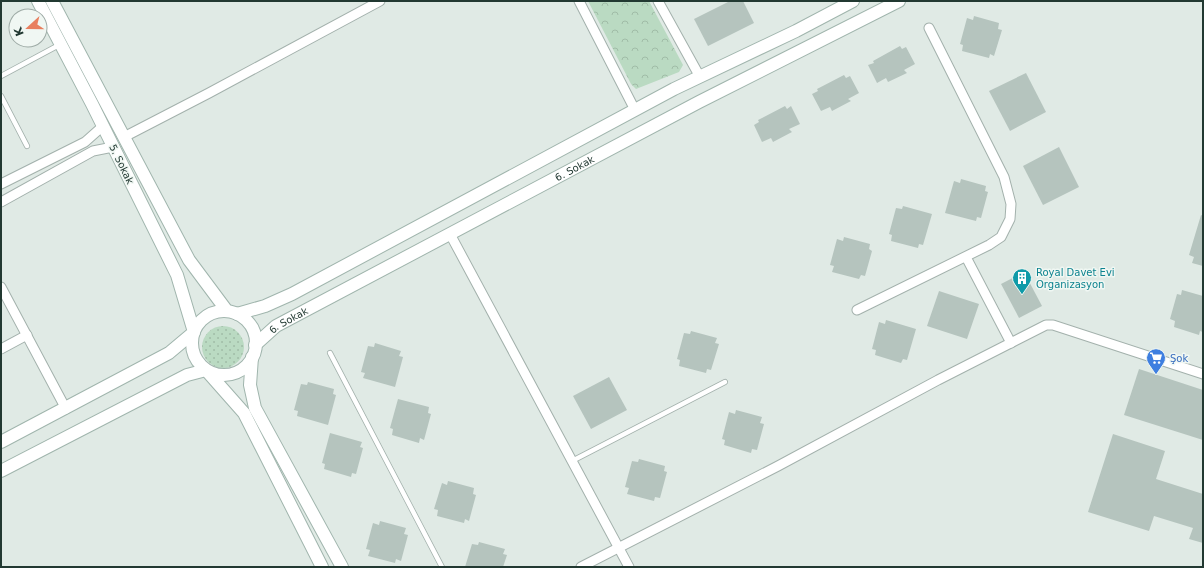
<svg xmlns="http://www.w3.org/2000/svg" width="1204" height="568" viewBox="0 0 1204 568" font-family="'DejaVu Sans',sans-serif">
<defs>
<pattern id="grass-dots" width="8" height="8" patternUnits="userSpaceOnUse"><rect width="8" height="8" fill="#badac2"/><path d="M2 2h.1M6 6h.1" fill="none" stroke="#a0bca7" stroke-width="1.8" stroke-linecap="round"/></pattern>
<pattern id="park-crowns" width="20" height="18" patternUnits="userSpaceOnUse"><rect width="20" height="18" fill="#badac2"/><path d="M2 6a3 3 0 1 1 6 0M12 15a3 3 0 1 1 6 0" fill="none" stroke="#a0bca7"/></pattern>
</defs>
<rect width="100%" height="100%" fill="#e0eae5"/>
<!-- grass -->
<circle fill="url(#grass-dots)" cx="223" cy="347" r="21"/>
<!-- park -->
<path fill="url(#park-crowns)" d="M 588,1 L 649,1 L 683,65 L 679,72 L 636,89 L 631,84 Z"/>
<!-- building -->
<g fill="#b5c4be">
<path d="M 730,1 L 743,1 L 754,23 L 708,46 L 694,19 Z"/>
<path d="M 974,16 L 999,23 L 998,29 L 1002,30 L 994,56 L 990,54 L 989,58 L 962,51 L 963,45 L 960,44 L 967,18 L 973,20 Z"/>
<path d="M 900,46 L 902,49 L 906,47 L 915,64 L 904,70 L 907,73 L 888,82 L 886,78 L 877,83 L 868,65 L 874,63 L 873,61 Z"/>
<path d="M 1026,73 L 1046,112 L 1010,131 L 989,91 Z"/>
<path d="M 844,75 L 846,78 L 850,76 L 859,93 L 848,99 L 851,101 L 832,111 L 830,107 L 821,111 L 812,94 L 818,91 L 817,89 Z"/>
<path d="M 785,106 L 787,109 L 791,106 L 800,124 L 789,129 L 792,132 L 773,142 L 771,138 L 762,142 L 754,125 L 759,122 L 758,120 Z"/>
<path d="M 1059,147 L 1079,187 L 1043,205 L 1023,166 Z"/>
<path d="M 961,179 L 986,186 L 985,191 L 988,192 L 981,218 L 977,217 L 976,221 L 945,213 L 954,181 L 960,183 Z"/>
<path d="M 903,206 L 932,214 L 923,245 L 919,244 L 918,248 L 891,241 L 892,235 L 889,234 L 896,208 L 902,209 Z"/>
<path d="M 1201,215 L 1203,216 L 1203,266 L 1192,263 L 1194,257 L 1189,255 Z"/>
<path d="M 844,237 L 870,244 L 869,249 L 872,251 L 865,276 L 861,275 L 859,279 L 832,272 L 834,266 L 830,265 L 837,239 L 843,241 Z"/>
<path d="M 1024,272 L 1042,306 L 1019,318 L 1001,284 Z"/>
<path d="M 1182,290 L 1203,296 L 1203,332 L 1200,331 L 1199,335 L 1174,327 L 1175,321 L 1170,319 L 1177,294 L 1181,295 Z"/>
<path d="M 939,291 L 979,304 L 967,339 L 927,326 Z"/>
<path d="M 886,320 L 916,329 L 907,360 L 903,359 L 901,363 L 875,355 L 876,350 L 872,349 L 879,322 L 885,324 Z"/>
<path d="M 691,331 L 717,338 L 715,343 L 719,344 L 711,370 L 707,369 L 706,373 L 679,366 L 680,360 L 677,359 L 684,333 L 690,334 Z"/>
<path d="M 375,343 L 401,351 L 399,356 L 403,357 L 395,387 L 363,378 L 365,373 L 361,372 L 368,346 L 374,347 Z"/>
<path d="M 1139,369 L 1203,390 L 1203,440 L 1124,415 Z"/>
<path d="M 609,377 L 627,410 L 591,429 L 573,396 Z"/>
<path d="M 308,382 L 334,389 L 333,394 L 336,395 L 328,425 L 297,416 L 298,411 L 294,410 L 301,384 L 307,385 Z"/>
<path d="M 398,399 L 429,407 L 428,413 L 431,414 L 424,440 L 420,438 L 419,443 L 392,435 L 393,429 L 390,428 Z"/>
<path d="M 736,410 L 762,417 L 760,423 L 764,424 L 757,450 L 752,449 L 751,453 L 724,445 L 725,440 L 722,439 L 729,412 L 735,414 Z"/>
<path d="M 330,433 L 362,442 L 360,447 L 363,448 L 356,474 L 352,473 L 351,477 L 324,469 L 325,464 L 322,463 Z"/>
<path d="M 1113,434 L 1165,451 L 1156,479 L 1203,494 L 1203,543 L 1189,539 L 1193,528 L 1154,516 L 1149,531 L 1088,512 Z"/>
<path d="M 639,459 L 665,466 L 664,471 L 667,472 L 660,498 L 655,497 L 654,501 L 627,494 L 629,488 L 625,487 L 632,461 L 638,462 Z"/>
<path d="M 448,481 L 474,488 L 473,494 L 476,495 L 469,521 L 465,519 L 464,523 L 437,516 L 438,510 L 434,509 L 442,483 L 447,485 Z"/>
<path d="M 380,521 L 406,528 L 404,534 L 408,535 L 401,561 L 396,559 L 395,563 L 368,556 L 370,550 L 366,549 L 373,523 L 379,525 Z"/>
<path d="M 479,542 L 505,549 L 503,554 L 507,555 L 503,567 L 465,567 L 472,544 L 478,545 Z"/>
</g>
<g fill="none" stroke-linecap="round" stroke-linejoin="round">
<defs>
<g id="lane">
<path d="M 1,76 L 59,45"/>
<path d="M 1,96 L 27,146"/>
<path d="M 330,353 L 442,567"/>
<path d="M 572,461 L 725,382"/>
</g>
<g id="street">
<path d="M 579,1 L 635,110"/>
<path d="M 658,1 L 700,77"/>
<path d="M 124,137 L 209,93 L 380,1"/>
<path d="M 1,184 L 85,142 L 103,126"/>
<path d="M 1,202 L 93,151 L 113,147"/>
<path d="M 450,234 L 629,567"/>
<path d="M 966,257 L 1011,343"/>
<path d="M 1,287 L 66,409"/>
<path d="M 857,310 L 989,245 L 1001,237 L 1010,219 L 1011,204 L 1004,177 L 929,28"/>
<path d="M 1,349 L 27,335"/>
<path d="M 581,567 L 778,466 L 938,380 L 1046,325 L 1053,325 L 1203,374"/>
</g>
<g id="secondary">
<path d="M 52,1 L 189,260 L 227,311"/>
<circle cx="224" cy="343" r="32"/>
<path d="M 237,314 L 265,306 L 292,294 L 674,89 L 796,31 L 853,1"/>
<path id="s1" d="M 255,345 L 276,326 L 699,102 L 899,1"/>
<path d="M 252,357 L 250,385 L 255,408 L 342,567"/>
<path d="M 1,442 L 169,353 L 194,332 L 177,275 L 92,104 L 38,1"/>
<path d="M 1,471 L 187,375 L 206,370 L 244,413 L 322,567"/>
</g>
</defs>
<!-- lane casing -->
<use href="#lane" stroke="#a3b1ac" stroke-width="6"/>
<!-- street casing -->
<use href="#street" stroke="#a3b1ac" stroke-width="11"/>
<!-- secondary casing -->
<use href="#secondary" stroke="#a0b5ad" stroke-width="14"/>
<!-- lane -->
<use href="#lane" stroke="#fff" stroke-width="4.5"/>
<!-- street -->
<use href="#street" stroke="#fff" stroke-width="9"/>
<!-- secondary -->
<use href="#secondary" stroke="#fff" stroke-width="12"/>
</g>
<!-- icons -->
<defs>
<symbol id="building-pin" viewBox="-11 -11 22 30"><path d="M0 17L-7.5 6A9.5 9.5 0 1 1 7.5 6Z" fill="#0f9aa8" stroke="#f0f7f3"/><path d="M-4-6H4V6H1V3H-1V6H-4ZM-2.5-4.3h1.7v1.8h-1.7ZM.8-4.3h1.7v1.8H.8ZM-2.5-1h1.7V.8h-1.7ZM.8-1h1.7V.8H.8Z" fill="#fff"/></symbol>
<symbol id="supermarket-pin" viewBox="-11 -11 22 30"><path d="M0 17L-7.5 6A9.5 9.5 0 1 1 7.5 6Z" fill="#3f7fe0" stroke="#f0f7f3"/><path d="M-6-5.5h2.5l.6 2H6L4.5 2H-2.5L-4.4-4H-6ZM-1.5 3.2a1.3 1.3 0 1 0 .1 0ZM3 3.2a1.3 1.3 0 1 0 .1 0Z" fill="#fff"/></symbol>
</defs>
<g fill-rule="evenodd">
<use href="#building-pin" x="1011" y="267" width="22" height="30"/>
<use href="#supermarket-pin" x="1145" y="347" width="22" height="30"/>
</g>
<g text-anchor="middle" stroke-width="3" stroke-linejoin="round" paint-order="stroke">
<!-- street labels -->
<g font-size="10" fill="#223932" stroke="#f0f7f3">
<text transform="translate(122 164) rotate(64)" y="4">5. Sokak</text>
<text dy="4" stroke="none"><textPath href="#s1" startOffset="366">6. Sokak</textPath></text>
<text dy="4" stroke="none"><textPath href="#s1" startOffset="42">6. Sokak</textPath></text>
</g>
<!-- culture labels -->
<g font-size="10" fill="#0d838f" stroke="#f0f7f3" text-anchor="start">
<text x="1036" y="276">Royal Davet Evi<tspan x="1036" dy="12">Organizasyon</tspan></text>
</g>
<!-- shop labels -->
<g font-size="10" fill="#366cbe" stroke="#f0f7f3" text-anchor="start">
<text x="1170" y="362">Şok</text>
</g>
</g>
<!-- border -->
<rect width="1204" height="568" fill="none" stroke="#223932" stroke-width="4"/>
<!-- north arrow -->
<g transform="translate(28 28) rotate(249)"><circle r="19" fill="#f0f7f3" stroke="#9eaba6"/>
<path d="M0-3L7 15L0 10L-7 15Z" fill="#e87f5f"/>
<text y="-6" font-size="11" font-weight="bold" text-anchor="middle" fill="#223932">K</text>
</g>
</svg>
